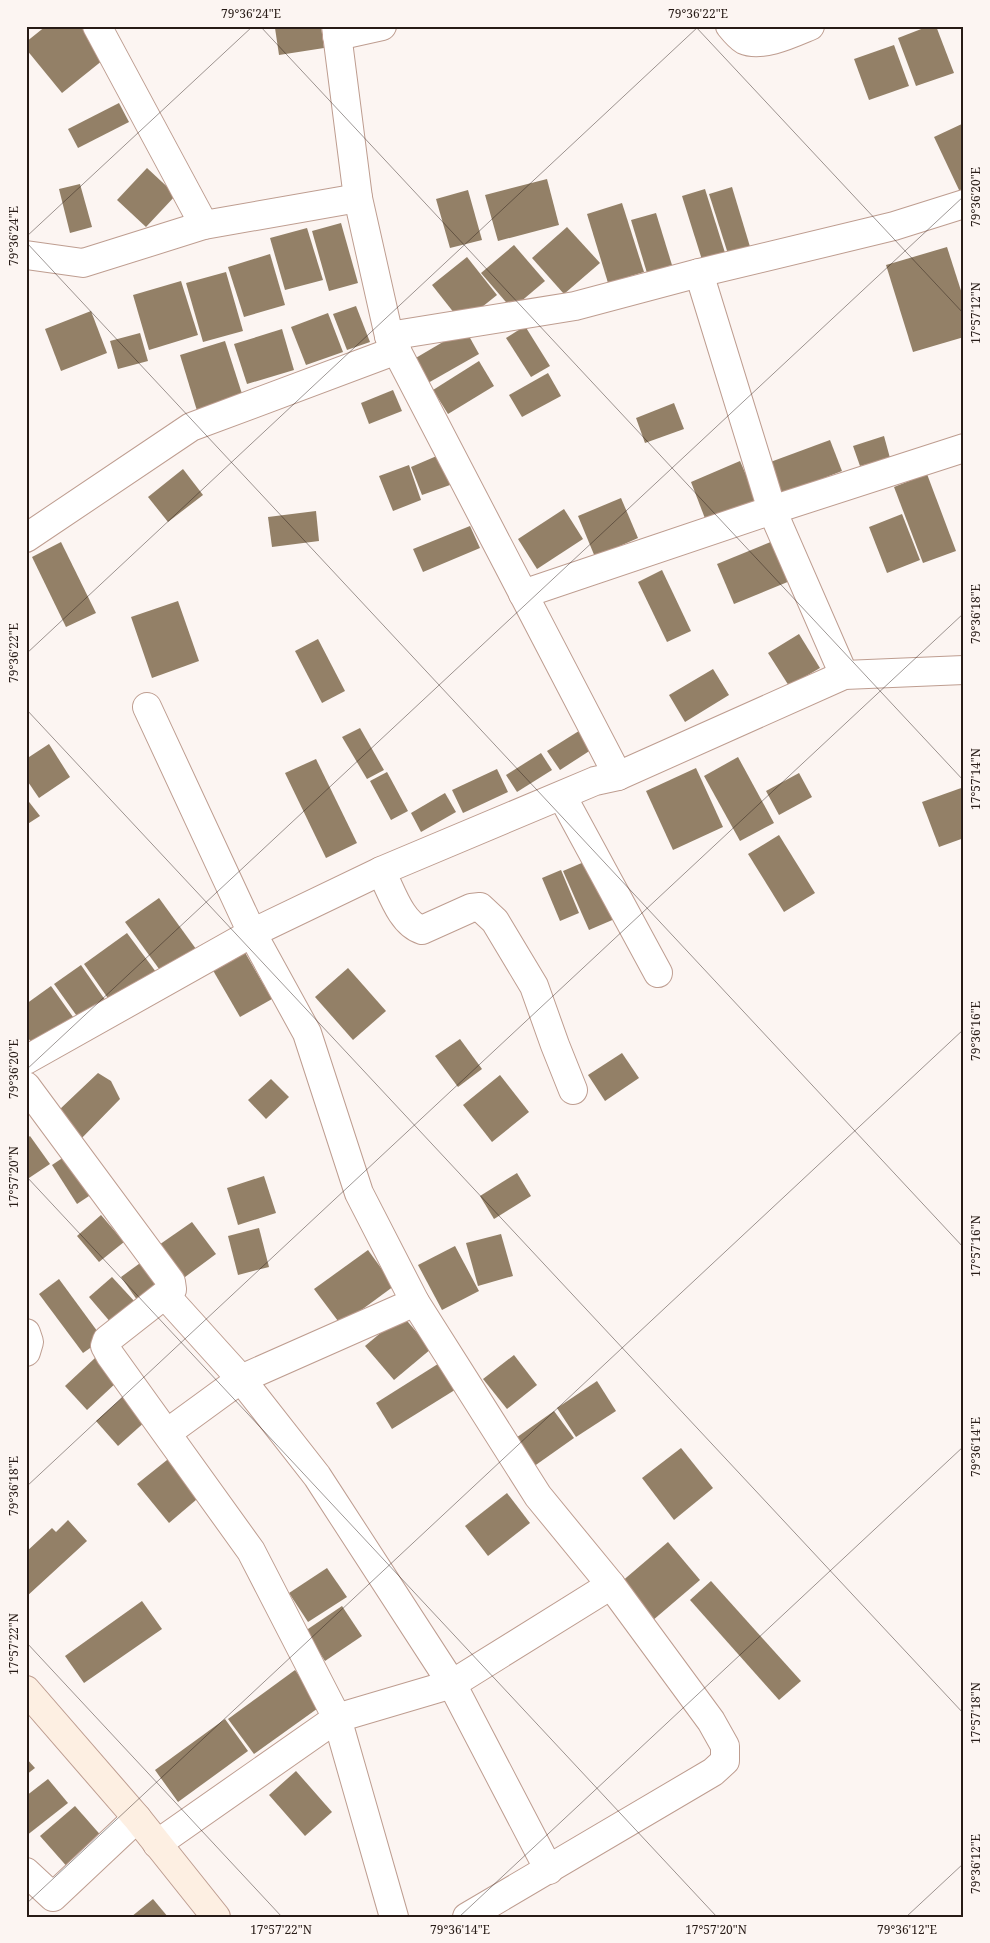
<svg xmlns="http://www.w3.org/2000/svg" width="990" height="1943" viewBox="0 0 990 1943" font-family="'Noto Serif',serif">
<rect width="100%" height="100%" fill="#fcf5f2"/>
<!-- building -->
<g fill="#938067">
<path d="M 46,26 L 84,26 L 108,56 L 62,93 L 26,49 L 26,42 Z"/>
<path d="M 285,26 L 321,26 L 324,48 L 279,55 L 275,28 Z"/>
<path d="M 929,26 L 936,26 L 954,73 L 916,86 L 898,38 Z"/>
<path d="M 894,45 L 909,86 L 869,100 L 854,59 Z"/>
<path d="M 119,103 L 129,122 L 78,148 L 68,129 Z"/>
<path d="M 964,123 L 964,190 L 960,192 L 934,137 Z"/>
<path d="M 147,168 L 176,195 L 146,227 L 117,200 Z"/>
<path d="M 547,179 L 559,225 L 498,241 L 485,195 Z"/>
<path d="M 80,184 L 92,227 L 70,233 L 59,189 Z"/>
<path d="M 732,187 L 751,250 L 729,257 L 709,194 Z"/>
<path d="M 705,189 L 726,256 L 703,263 L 682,196 Z"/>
<path d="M 468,190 L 482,240 L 450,248 L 436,199 Z"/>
<path d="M 622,203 L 644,272 L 608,283 L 587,214 Z"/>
<path d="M 656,213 L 672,265 L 647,273 L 631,220 Z"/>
<path d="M 341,223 L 358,283 L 329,291 L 312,231 Z"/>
<path d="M 567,227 L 600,263 L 564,294 L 532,258 Z"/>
<path d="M 307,228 L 323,280 L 285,290 L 270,238 Z"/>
<path d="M 514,245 L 545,281 L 512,309 L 481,273 Z"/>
<path d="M 947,247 L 964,300 L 964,337 L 913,352 L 886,265 Z"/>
<path d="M 270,254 L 285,305 L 244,317 L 228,267 Z"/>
<path d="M 467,257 L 497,295 L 462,323 L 432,285 Z"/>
<path d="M 226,272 L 243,331 L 203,342 L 186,283 Z"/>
<path d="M 181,281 L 198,335 L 149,350 L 133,295 Z"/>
<path d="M 356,306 L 370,342 L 347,350 L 333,314 Z"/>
<path d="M 91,311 L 107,353 L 61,371 L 45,329 Z"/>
<path d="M 328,313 L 343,352 L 306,365 L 291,327 Z"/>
<path d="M 525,326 L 550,366 L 531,377 L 506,338 Z"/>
<path d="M 282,329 L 294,370 L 247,384 L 234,344 Z"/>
<path d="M 465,329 L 479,354 L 428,383 L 414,359 Z"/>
<path d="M 140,333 L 148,361 L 118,369 L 110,341 Z"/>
<path d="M 225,341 L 244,400 L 198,414 L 180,355 Z"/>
<path d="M 479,361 L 494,386 L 448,414 L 433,390 Z"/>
<path d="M 548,373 L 561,396 L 522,417 L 509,395 Z"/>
<path d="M 393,390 L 402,411 L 369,424 L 361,403 Z"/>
<path d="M 674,403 L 684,429 L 645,443 L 636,418 Z"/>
<path d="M 884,436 L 890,458 L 860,466 L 853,446 Z"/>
<path d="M 830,440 L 842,471 L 778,496 L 765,464 Z"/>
<path d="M 439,455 L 450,485 L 422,495 L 411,467 Z"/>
<path d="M 740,461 L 757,500 L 706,521 L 691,482 Z"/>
<path d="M 409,465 L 421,500 L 393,511 L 379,476 Z"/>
<path d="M 183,469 L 203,495 L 168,522 L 148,497 Z"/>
<path d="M 927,474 L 956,551 L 923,563 L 894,487 Z"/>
<path d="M 621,498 L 638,538 L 595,557 L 578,516 Z"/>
<path d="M 564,509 L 583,539 L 537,569 L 518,539 Z"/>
<path d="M 316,511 L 319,541 L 272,547 L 268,517 Z"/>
<path d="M 902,514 L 920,560 L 887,573 L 869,527 Z"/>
<path d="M 470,526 L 480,548 L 423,572 L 413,549 Z"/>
<path d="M 773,541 L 790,581 L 734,604 L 717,564 Z"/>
<path d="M 61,542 L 96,613 L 66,627 L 32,557 Z"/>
<path d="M 662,570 L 691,631 L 667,642 L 638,582 Z"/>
<path d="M 178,601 L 199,661 L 152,678 L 131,617 Z"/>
<path d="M 799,634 L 820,668 L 789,686 L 768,653 Z"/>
<path d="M 318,639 L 345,691 L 322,703 L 295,651 Z"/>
<path d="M 713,669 L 729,695 L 685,722 L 669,695 Z"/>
<path d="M 360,728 L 384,770 L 367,779 L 342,737 Z"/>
<path d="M 582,729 L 594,748 L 560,770 L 547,751 Z"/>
<path d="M 49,744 L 70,777 L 39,798 L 26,779 L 26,759 Z"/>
<path d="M 541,753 L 552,770 L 517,792 L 506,775 Z"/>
<path d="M 738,757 L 774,823 L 740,841 L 704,776 Z"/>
<path d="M 316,759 L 357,843 L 326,858 L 285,773 Z"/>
<path d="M 696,768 L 723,827 L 673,850 L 646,791 Z"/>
<path d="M 497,769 L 508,792 L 463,813 L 452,790 Z"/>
<path d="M 387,772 L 408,811 L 391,820 L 370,781 Z"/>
<path d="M 799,773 L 812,797 L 779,815 L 766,791 Z"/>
<path d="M 964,787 L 964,838 L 939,847 L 922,802 Z"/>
<path d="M 445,793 L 456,812 L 421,832 L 411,813 Z"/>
<path d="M 26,798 L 40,816 L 26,825 Z"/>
<path d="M 779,835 L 815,893 L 784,912 L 748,854 Z"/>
<path d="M 591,859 L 617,918 L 589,930 L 563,871 Z"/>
<path d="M 561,870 L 579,913 L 560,921 L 542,878 Z"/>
<path d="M 159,898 L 196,949 L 162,973 L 125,922 Z"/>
<path d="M 127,933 L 156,972 L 112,1004 L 84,964 Z"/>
<path d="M 243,949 L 272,999 L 240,1017 L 211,967 Z"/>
<path d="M 81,965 L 110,1007 L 84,1026 L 54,984 Z"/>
<path d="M 348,968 L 386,1011 L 353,1040 L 315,997 Z"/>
<path d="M 51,986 L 78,1024 L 39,1053 L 26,1035 L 26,1004 Z"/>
<path d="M 460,1039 L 482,1069 L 458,1087 L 435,1056 Z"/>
<path d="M 622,1053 L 639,1078 L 605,1101 L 588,1075 Z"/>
<path d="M 98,1073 L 111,1081 L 120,1099 L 77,1143 L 61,1127 L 68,1119 L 59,1110 Z"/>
<path d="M 500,1075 L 529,1112 L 492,1142 L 463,1105 Z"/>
<path d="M 271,1079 L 289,1097 L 266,1119 L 248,1100 Z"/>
<path d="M 30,1136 L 50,1164 L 26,1180 L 26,1139 Z"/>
<path d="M 73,1151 L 98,1190 L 77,1204 L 52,1165 Z"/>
<path d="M 517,1173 L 531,1196 L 494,1219 L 480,1196 Z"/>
<path d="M 264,1176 L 276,1213 L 238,1225 L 227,1188 Z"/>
<path d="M 101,1215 L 124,1242 L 99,1262 L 77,1236 Z"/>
<path d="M 192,1222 L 216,1254 L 181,1280 L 156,1247 Z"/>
<path d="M 259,1228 L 269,1267 L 238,1275 L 228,1236 Z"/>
<path d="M 501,1234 L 513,1276 L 478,1286 L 466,1243 Z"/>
<path d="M 455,1246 L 479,1291 L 442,1310 L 418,1265 Z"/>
<path d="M 368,1250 L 394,1286 L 341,1325 L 314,1289 Z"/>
<path d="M 147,1258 L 168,1288 L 142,1307 L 121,1277 Z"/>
<path d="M 112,1277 L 136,1303 L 112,1324 L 89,1297 Z"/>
<path d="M 59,1279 L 103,1339 L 83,1353 L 39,1294 Z"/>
<path d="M 402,1315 L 431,1349 L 394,1380 L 365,1346 Z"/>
<path d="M 514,1355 L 537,1385 L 507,1409 L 483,1379 Z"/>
<path d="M 95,1358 L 117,1382 L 87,1410 L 65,1386 Z"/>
<path d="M 441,1362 L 458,1388 L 392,1429 L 376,1403 Z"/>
<path d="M 597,1381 L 616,1411 L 576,1437 L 557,1408 Z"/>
<path d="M 125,1395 L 147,1420 L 118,1446 L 96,1421 Z"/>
<path d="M 554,1411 L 574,1438 L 533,1467 L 513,1440 Z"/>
<path d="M 681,1448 L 713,1488 L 674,1520 L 642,1478 Z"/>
<path d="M 172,1456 L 203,1494 L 169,1523 L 137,1484 Z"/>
<path d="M 507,1493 L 530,1523 L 488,1556 L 465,1526 Z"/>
<path d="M 68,1520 L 87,1541 L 26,1597 L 26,1552 L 52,1528 L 56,1532 Z"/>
<path d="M 668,1542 L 700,1580 L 652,1621 L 620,1583 Z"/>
<path d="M 327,1568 L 347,1597 L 308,1622 L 289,1593 Z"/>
<path d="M 711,1581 L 801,1681 L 779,1700 L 690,1600 Z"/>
<path d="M 142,1601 L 162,1629 L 84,1683 L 65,1656 Z"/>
<path d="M 342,1606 L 362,1636 L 325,1661 L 305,1631 Z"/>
<path d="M 295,1670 L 321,1706 L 254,1754 L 228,1719 Z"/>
<path d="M 225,1719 L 248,1751 L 178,1802 L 155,1770 Z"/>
<path d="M 26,1758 L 35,1768 L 26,1775 Z"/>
<path d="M 296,1771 L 332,1812 L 305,1836 L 269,1795 Z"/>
<path d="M 48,1779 L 68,1803 L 26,1836 L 26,1796 Z"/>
<path d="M 75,1806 L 104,1839 L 70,1870 L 40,1836 Z"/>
<path d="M 153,1899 L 168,1917 L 131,1917 Z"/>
</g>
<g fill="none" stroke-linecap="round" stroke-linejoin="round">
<defs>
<g id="street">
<path d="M 97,26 L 204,225"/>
<path d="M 336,26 L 358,198 L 389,336 L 618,776"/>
<path d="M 730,26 C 734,31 739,37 744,40 C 762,48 793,33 810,26"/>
<path d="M 337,36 L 382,26"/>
<path d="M 26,255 L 83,263 L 204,225 L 358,198"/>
<path d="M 699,273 L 772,510 L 844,675"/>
<path d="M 389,336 L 575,306 L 699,273 L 894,226 L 964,204"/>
<path d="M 26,538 L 191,427 L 397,350"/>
<path d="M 523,594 L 772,510 L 964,448"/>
<path d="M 147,707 L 252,933 L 307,1033 L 359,1193 L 415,1302 L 538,1496 L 611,1585 L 711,1721 L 725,1746 L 725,1761 L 713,1772 L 467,1917"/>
<path d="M 562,796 L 658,973"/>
<path d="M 381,871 C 391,890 401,924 422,930 L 471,908 L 480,907 L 495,921 L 534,986 L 555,1045 L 573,1090"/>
<path d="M 26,1060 L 252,933 L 381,871 L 595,781 L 618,776 L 844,675 L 964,670"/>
<path d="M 26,1086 L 171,1282 L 172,1289 L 107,1340 L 105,1346 L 110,1355 L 251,1551 L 337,1718 L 394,1917"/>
<path d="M 165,1295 L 241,1379 L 317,1476 L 452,1684 L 549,1870"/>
<path d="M 26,1333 L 29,1342 L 26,1352"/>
<path d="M 167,1433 L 241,1379 L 415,1302"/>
<path d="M 157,1844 L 337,1718 L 452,1684 L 611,1585"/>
<path d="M 26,1872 L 53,1897 L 137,1818"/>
</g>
<path id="secondary" d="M 26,1690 L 137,1818 L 216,1917"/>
</defs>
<!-- street casing -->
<use href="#street" stroke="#be9d90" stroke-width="30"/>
<!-- secondary casing -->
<use href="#secondary" stroke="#be9d90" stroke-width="30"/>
<!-- street -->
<use href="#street" stroke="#fff" stroke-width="28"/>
<!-- secondary -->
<use href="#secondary" stroke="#fdefe2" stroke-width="28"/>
</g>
<!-- ticks -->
<path fill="none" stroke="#271b16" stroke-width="1" stroke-opacity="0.45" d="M 260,26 L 964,781M 695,26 L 964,314M 26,237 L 253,26M 26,242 L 964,1248M 26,654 L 699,26M 26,709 L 964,1714M 26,1070 L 964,196M 26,1176 L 717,1917M 26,1487 L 964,613M 26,1642 L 282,1917M 26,1904 L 964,1029M 459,1917 L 964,1446M 906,1917 L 964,1863"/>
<!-- border -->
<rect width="990" height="1943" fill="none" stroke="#fcf5f2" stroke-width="55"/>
<rect x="28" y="28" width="934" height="1888" fill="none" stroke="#271b16" stroke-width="2"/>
<g font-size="12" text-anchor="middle" fill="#271b16">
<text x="251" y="18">79°36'24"E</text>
<text x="698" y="18">79°36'22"E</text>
<text transform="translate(976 197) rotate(-90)" y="4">79°36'20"E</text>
<text transform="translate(14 236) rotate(-90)" y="4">79°36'24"E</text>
<text transform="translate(976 313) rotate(-90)" y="4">17°57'12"N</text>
<text transform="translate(976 614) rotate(-90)" y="4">79°36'18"E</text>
<text transform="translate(14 653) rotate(-90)" y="4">79°36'22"E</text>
<text transform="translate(976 779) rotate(-90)" y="4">17°57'14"N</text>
<text transform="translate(976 1031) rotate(-90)" y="4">79°36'16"E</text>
<text transform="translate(14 1069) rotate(-90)" y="4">79°36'20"E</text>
<text transform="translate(14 1177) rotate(-90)" y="4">17°57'20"N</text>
<text transform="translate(976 1246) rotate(-90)" y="4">17°57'16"N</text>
<text transform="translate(976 1447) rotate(-90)" y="4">79°36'14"E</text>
<text transform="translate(14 1486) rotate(-90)" y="4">79°36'18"E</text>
<text transform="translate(14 1644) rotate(-90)" y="4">17°57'22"N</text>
<text transform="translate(976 1713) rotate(-90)" y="4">17°57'18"N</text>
<text transform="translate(976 1864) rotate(-90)" y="4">79°36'12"E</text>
<text x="281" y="1934">17°57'22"N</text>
<text x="460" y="1934">79°36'14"E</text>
<text x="716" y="1934">17°57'20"N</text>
<text x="907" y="1934">79°36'12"E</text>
</g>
</svg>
